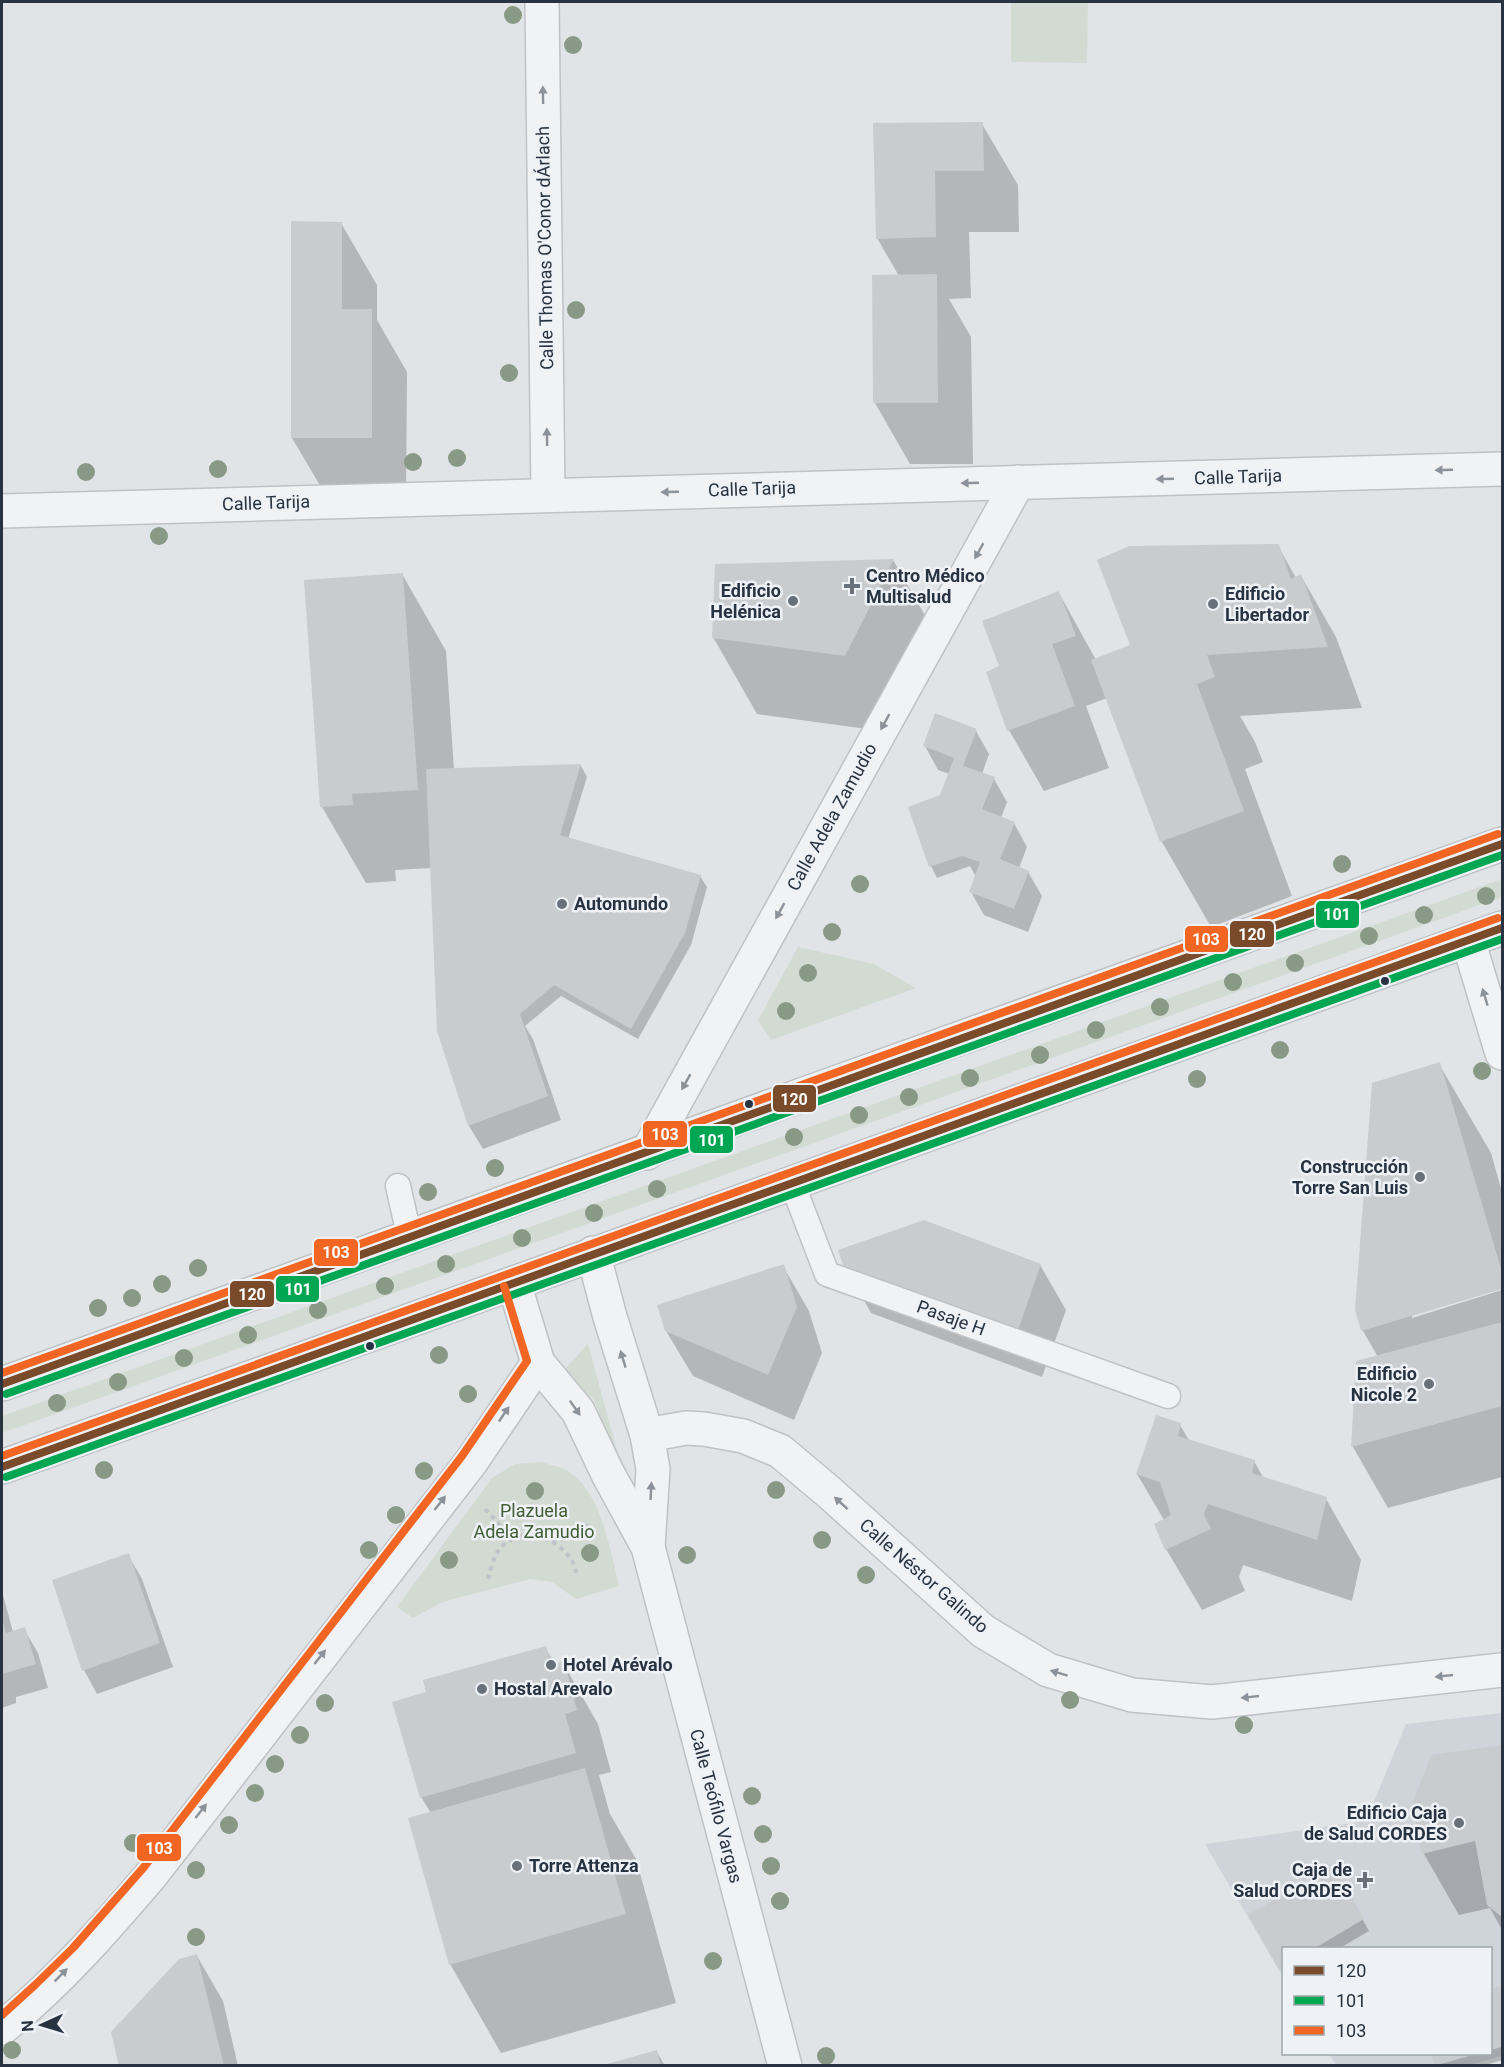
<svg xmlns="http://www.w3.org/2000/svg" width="1504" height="2067" viewBox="0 0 1504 2067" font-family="Roboto,sans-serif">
<rect width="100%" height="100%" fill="#e1e4e7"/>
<!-- built -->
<path fill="#cfd4da" d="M 1502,1713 L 1502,2056 L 1469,2065 L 1336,2065 L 1329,2054 L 1490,2054 L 1490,1948 L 1284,1948 L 1283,1977 L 1205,1844 L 1366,1821 L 1406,1724 Z"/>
<!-- green -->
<g fill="#d2dbd2">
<path d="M 1011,2 L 1088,2 L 1087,63 L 1011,62 Z"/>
<path d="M 1502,879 L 1502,897 L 2,1433 L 2,1416 Z"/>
<path d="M 798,947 L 874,964 L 916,988 L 771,1040 L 758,1020 Z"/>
<path d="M 588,1344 L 625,1480 L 594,1400 L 564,1370 Z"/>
<path d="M 542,1462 C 549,1465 557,1466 564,1469 C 601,1487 610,1550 619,1586 L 576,1599 L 552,1582 L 530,1579 L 443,1602 L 413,1618 L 397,1607 L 492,1478 L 515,1464 Z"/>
</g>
<!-- shadow -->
<g fill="#0003">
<path d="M 982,124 L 1018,185 L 1019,232 L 969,232 L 971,298 L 949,299 L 971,337 L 973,464 L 910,464 L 875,403 L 899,276 L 877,238 L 875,125 Z"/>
<path d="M 292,223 L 341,223 L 377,285 L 377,320 L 407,372 L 406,499 L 328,499 L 292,438 Z"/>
<path d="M 1278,546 L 1296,578 L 1301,576 L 1336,637 L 1362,708 L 1240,716 L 1255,742 L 1263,762 L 1245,769 L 1292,896 L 1211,927 L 1162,842 L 1107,698 L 1086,706 L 1109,768 L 1044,791 L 1009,730 L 1000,667 L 1059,593 L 1096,660 L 1133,646 Z"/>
<path d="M 893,560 L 937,636 L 889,732 L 757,714 L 713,637 Z"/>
<path d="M 402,574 L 446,651 L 454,770 L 581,766 L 587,777 L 568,839 L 700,876 L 707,887 L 691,945 L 638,1039 L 561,996 L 525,1026 L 533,1039 L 561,1120 L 483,1149 L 469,1126 L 438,1031 L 431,868 L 395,870 L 396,881 L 366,883 L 322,807 Z"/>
<path d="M 976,731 L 989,754 L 982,774 L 994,779 L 1007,802 L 1001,818 L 1014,823 L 1027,847 L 1019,868 L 1028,872 L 1042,896 L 1028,932 L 984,915 L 971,892 L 976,877 L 970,866 L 937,878 L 931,866 L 941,796 L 950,774 L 938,770 L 925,746 Z"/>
<path d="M 1439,1064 L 1491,1153 L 1502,1192 L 1502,1287 L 1412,1314 L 1412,1318 L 1502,1290 L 1502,1477 L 1388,1508 L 1353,1447 L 1358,1362 L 1378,1357 L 1363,1331 L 1356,1310 Z"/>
<path d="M 1040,1265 L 1066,1310 L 1042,1377 L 871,1313 L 845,1267 Z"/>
<path d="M 783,1266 L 809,1311 L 822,1353 L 794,1420 L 693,1376 L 666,1331 Z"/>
<path d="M 1180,1425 L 1190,1442 L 1254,1461 L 1264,1479 L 1326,1499 L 1361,1560 L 1352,1601 L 1243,1565 L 1239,1577 L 1245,1591 L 1202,1610 L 1166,1549 L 1164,1520 L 1137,1474 Z"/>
<path d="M 128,1555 L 142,1579 L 173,1667 L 97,1694 L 84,1670 Z"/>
<path d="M 2,1591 L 13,1632 L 24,1629 L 38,1653 L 48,1688 L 16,1697 L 16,1703 L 2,1708 Z"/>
<path d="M 545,1647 L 555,1665 L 563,1663 L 598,1724 L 611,1772 L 599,1775 L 610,1814 L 636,1859 L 676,2003 L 501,2053 L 450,1964 L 431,1813 L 421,1797 L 428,1693 Z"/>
<path d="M 1502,1746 L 1502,1930 L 1490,1908 L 1459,1915 L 1424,1854 L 1414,1805 L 1432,1756 Z"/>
<path d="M 1334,1868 L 1369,1931 L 1340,1948 L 1284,1948 L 1284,1974 L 1250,1916 Z"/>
<path d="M 197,1956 L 223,2001 L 238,2066 L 121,2066 Z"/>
<path d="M 1502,1987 L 1502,2060 L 1483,2066 L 1436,2066 L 1432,2054 L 1490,2054 L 1490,1991 Z"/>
<path d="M 657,2052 L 665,2066 L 606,2066 Z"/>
</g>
<!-- building -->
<g fill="#c9cccf">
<path d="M 983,122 L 984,171 L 935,171 L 936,237 L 876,239 L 873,123 Z"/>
<path d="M 291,221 L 342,222 L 342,309 L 372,309 L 372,438 L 291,438 Z"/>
<path d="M 937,274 L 938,403 L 873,403 L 872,275 Z"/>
<path d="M 1279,544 L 1291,579 L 1301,574 L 1328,647 L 1207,655 L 1215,677 L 1197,684 L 1244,811 L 1160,842 L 1091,660 L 1130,645 L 1097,560 L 1129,546 Z"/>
<path d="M 894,559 L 845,656 L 712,638 L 715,564 Z"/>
<path d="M 403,573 L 418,790 L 352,794 L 353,805 L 320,807 L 304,580 Z"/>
<path d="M 1059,591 L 1076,636 L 1052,644 L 1075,706 L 1007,731 L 986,672 L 999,666 L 982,621 Z"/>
<path d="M 935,713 L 977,729 L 963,766 L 995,777 L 982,809 L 1015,822 L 1000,859 L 1029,871 L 1014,909 L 969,892 L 980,862 L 962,856 L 929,867 L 908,807 L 940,795 L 954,758 L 923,746 Z"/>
<path d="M 581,764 L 560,835 L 701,875 L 685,933 L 631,1029 L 554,985 L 520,1014 L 548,1096 L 468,1126 L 437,1031 L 426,769 Z"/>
<path d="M 1440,1062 L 1502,1272 L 1502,1289 L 1361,1331 L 1355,1310 L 1372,1083 Z"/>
<path d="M 924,1220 L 1041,1264 L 1017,1333 L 844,1268 L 838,1250 Z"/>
<path d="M 784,1264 L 797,1307 L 768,1375 L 665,1331 L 657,1305 Z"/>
<path d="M 1502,1322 L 1502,1406 L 1351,1447 L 1356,1361 Z"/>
<path d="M 1156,1415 L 1181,1423 L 1178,1436 L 1255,1460 L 1252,1473 L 1327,1497 L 1317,1540 L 1208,1504 L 1204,1514 L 1211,1529 L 1165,1550 L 1154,1524 L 1171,1515 L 1160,1482 L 1136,1474 Z"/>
<path d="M 129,1553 L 160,1643 L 82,1671 L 52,1580 Z"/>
<path d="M 2,1618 L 6,1633 L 25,1627 L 36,1664 L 2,1674 Z"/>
<path d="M 546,1646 L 551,1665 L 564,1661 L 577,1710 L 565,1714 L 576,1753 L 420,1798 L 392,1702 L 426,1692 L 423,1680 Z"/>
<path d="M 1502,1745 L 1502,1917 L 1487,1905 L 1475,1841 L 1422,1854 L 1412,1805 L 1431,1755 Z"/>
<path d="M 585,1768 L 626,1914 L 449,1965 L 408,1818 Z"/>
<path d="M 1334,1866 L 1364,1919 L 1315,1948 L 1284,1948 L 1284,1967 L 1279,1970 L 1248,1915 Z"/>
<path d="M 197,1954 L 224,2066 L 119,2066 L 111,2032 L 179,1959 Z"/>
<path d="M 1502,1986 L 1502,2047 L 1490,2050 L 1490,1989 Z"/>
<path d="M 657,2050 L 661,2066 L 603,2066 L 603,2065 Z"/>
<path d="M 1431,2054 L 1476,2054 L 1434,2066 Z"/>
</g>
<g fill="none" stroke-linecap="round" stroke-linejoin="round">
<defs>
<g id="service">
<path d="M 792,1183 L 827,1274 L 1168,1396"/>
<path d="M 398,1186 L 410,1239"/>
</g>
<g id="minor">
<path d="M 542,2 L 548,495"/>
<path d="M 2,511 L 1502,469"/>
<path d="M 1468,940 L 1502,1053"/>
<path d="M 647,1153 L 1018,482"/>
<path d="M 593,1253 L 610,1317 L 647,1435 L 653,1469 L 648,1547"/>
<path d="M 514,1283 L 538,1363 L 578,1411 L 608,1474 L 648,1547 L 785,2066"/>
<path d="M 647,1435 L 686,1428 L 704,1429 L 743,1436 L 780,1451 L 830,1493 L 983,1631 L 1048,1670 L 1132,1695 L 1212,1702 L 1502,1670"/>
<path d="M 2,2028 C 58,1983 105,1929 152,1874 L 471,1462 L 538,1363"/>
</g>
<g id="primary">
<path d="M 2,1384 C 502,1206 1001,1020 1502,844"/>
<path d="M 2,1467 L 1502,928"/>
</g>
</defs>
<!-- service casing -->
<use href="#service" stroke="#bfc2c5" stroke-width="27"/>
<!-- minor casing -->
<use href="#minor" stroke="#bfc2c5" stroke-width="36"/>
<!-- primary casing -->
<use href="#primary" stroke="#bdc1c5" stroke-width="36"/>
<!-- path -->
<g stroke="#c0c3c7" stroke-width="4" stroke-dasharray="4.5 4.5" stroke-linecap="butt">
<path d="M 485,1509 L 504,1529 L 522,1536"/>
<path d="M 552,1540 L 565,1539 L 591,1523"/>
<path d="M 488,1579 C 490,1572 492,1563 495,1556 C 511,1525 553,1533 570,1558 C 574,1562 575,1569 577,1575"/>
</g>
<!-- service -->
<use href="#service" stroke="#f1f2f3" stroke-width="24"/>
<!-- minor -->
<use href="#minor" stroke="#f1f2f3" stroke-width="33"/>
<!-- primary -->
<use href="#primary" stroke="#f5f5f6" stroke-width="33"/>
<defs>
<g id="bus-1">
<path d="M 2,1384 L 1502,844"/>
<path d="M 2,1467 L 1502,928"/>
</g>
<g id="bus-2">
<path d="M 6,1394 L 1502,855"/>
<path d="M 6,1477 L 1502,939"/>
</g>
<g id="bus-3">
<path d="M 2,1373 L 1498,834"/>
<path d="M 2,1456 L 1498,918"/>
<path d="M 2,2015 L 35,1985 L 73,1948 L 144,1867 L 462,1456 L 527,1361 L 504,1286"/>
</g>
</defs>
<!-- bus-1 casing -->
<use href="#bus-1" stroke="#eef2f6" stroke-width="12"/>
<!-- bus-2 casing -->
<use href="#bus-2" stroke="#eef2f6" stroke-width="12"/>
<!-- bus-3 casing -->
<use href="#bus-3" stroke="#eef2f6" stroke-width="12"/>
<!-- bus-1 -->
<use href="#bus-1" stroke="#7a4b2a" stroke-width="8"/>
<!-- bus-2 -->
<use href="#bus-2" stroke="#00a651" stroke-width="8"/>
<!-- bus-3 -->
<use href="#bus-3" stroke="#f26522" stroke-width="8"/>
</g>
<!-- trees -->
<g fill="#889a85">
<circle cx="513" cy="15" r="9"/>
<circle cx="573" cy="45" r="9"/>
<circle cx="576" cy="310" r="9"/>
<circle cx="509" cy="373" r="9"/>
<circle cx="457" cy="458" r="9"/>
<circle cx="413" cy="462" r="9"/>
<circle cx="218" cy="469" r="9"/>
<circle cx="86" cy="472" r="9"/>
<circle cx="159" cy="536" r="9"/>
<circle cx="1342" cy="864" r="9"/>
<circle cx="860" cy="884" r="9"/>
<circle cx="1486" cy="896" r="9"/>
<circle cx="1424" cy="915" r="9"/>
<circle cx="832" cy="932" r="9"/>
<circle cx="1369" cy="936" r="9"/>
<circle cx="1295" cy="963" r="9"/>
<circle cx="808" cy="973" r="9"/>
<circle cx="1233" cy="982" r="9"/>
<circle cx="1160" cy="1007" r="9"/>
<circle cx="786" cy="1011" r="9"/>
<circle cx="1096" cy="1030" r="9"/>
<circle cx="1280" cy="1050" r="9"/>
<circle cx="1040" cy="1055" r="9"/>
<circle cx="1482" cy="1071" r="9"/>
<circle cx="970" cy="1078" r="9"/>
<circle cx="1197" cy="1079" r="9"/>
<circle cx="909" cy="1097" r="9"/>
<circle cx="859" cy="1115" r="9"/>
<circle cx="794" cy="1137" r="9"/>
<circle cx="495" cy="1168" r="9"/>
<circle cx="657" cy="1189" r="9"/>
<circle cx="428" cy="1192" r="9"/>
<circle cx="594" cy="1213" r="9"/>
<circle cx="522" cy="1238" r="9"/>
<circle cx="446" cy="1264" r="9"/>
<circle cx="198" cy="1268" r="9"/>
<circle cx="162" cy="1284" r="9"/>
<circle cx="385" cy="1286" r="9"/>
<circle cx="132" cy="1298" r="9"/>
<circle cx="98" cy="1308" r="9"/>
<circle cx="318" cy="1310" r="9"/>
<circle cx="248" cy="1335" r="9"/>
<circle cx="439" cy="1355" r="9"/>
<circle cx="184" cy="1358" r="9"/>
<circle cx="118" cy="1382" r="9"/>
<circle cx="468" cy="1394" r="9"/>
<circle cx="57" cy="1403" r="9"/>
<circle cx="104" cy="1470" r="9"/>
<circle cx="424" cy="1471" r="9"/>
<circle cx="776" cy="1490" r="9"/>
<circle cx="535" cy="1491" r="9"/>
<circle cx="396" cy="1515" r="9"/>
<circle cx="822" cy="1540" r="9"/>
<circle cx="369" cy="1550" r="9"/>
<circle cx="590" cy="1553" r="9"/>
<circle cx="687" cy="1555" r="9"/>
<circle cx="449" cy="1560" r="9"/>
<circle cx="866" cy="1575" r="9"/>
<circle cx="1070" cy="1700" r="9"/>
<circle cx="325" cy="1703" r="9"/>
<circle cx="1244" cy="1725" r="9"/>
<circle cx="300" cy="1735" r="9"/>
<circle cx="275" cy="1764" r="9"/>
<circle cx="255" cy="1793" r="9"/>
<circle cx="752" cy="1796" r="9"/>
<circle cx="229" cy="1825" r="9"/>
<circle cx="763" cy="1834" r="9"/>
<circle cx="133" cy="1843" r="9"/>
<circle cx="771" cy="1866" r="9"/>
<circle cx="196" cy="1870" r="9"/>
<circle cx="780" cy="1901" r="9"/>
<circle cx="196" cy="1937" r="9"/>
<circle cx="713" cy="1961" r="9"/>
<circle cx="12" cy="2050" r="9"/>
<circle cx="826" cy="2056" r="9"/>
</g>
<!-- one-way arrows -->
<defs><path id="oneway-solid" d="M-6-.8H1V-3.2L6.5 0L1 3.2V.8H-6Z" transform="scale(1.5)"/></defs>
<g fill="#8c929a">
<use href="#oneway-solid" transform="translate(543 95) rotate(-91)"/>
<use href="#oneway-solid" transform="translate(547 437) rotate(-91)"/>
<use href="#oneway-solid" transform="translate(1444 470) rotate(178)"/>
<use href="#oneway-solid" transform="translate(1165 479) rotate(178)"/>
<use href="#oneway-solid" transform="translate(970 483) rotate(178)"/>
<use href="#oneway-solid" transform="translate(670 492) rotate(178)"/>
<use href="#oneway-solid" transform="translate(979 551) rotate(119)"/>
<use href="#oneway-solid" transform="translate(885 722) rotate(119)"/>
<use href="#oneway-solid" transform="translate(780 911) rotate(119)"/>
<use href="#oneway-solid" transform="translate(1485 997) rotate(-107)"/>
<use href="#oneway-solid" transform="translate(686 1082) rotate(119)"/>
<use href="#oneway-solid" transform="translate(623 1359) rotate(-107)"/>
<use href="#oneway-solid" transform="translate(575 1408) rotate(55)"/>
<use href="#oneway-solid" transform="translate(504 1414) rotate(-56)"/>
<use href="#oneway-solid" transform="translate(651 1491) rotate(-87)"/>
<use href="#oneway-solid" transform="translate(440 1503) rotate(-52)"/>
<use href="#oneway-solid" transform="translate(841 1503) rotate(-138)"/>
<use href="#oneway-solid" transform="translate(320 1657) rotate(-52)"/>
<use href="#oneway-solid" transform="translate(1059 1673) rotate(-163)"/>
<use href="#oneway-solid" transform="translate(1444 1676) rotate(174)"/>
<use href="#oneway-solid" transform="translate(1250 1697) rotate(174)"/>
<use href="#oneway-solid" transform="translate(201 1811) rotate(-52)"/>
<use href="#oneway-solid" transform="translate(61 1975) rotate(-45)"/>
</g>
<!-- markers -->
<g fill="#68717a" stroke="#eef2f6" stroke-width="2">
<path d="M849 577h6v6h6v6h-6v6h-6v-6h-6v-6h6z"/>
<circle cx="793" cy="601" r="6"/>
<circle cx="1213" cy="604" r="6"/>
<circle cx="562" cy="904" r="6"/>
<circle cx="1420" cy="1177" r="6"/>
<circle cx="1429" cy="1384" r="6"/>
<circle cx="551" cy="1665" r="6"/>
<circle cx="482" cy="1689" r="6"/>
<circle cx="1459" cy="1823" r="6"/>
<circle cx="517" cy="1866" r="6"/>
<path d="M1362 1871h6v6h6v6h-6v6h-6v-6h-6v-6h6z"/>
</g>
<g fill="#273340" stroke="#eef2f6" stroke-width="2">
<circle cx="1385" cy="981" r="5"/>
<circle cx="749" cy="1104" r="5"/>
<circle cx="370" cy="1346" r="5"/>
</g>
<g text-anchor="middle" stroke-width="5" stroke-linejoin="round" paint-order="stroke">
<!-- street labels -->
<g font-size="18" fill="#273340" stroke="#eef2f6">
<text transform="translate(545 248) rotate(-91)" y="6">Calle Thomas O'Conor dÁrlach</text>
<text transform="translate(1238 477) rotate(-2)" y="6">Calle Tarija</text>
<text transform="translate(752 489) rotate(-2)" y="6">Calle Tarija</text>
<text transform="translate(266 503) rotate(-2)" y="6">Calle Tarija</text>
<text transform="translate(832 817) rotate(-61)" y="6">Calle Adela Zamudio</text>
<text transform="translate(951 1318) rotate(20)" y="6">Pasaje H</text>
<text transform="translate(924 1576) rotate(41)" y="6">Calle Néstor Galindo</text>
<text transform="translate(716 1806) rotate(75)" y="6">Calle Teófilo Vargas</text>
</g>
<!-- poi labels -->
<g font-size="18" font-weight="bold" fill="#273340" stroke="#eef2f6" text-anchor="start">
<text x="866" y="582">Centro Médico<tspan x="866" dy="21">Multisalud</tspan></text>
<text x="781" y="597" text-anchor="end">Edificio<tspan x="781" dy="21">Helénica</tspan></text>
<text x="1225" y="600">Edificio<tspan x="1225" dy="21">Libertador</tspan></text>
<text x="574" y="910">Automundo</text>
<text x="1408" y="1173" text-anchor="end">Construcción<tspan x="1408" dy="21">Torre San Luis</tspan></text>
<text x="1417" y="1380" text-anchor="end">Edificio<tspan x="1417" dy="21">Nicole 2</tspan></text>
<text x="563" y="1671">Hotel Arévalo</text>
<text x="494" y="1695">Hostal Arevalo</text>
<text x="1447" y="1819" text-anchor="end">Edificio Caja<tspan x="1447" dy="21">de Salud CORDES</tspan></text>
<text x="529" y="1872">Torre Attenza</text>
<text x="1352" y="1876" text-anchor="end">Caja de<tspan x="1352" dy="21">Salud CORDES</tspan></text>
</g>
<!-- park labels -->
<g font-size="18" fill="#405d34" stroke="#eef2f6">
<text x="534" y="1517">Plazuela<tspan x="534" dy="21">Adela Zamudio</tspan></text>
</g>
</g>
<g stroke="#eef2f6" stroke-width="2">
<rect x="1315" y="900" width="45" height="29" rx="6" fill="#00a651"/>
<rect x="1229" y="920" width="46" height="28" rx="6" fill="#7a4b2a"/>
<rect x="1184" y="925" width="45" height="28" rx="6" fill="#f26522"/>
<rect x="772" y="1084" width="45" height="29" rx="6" fill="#7a4b2a"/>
<rect x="642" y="1120" width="46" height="28" rx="6" fill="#f26522"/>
<rect x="689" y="1125" width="45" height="29" rx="6" fill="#00a651"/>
<rect x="313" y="1238" width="46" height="29" rx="6" fill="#f26522"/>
<rect x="275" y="1275" width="45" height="28" rx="6" fill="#00a651"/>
<rect x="229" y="1280" width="46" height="28" rx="6" fill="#7a4b2a"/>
<rect x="136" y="1833" width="46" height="29" rx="6" fill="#f26522"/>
</g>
<g font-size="16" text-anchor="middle" font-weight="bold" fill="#fff">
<text x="1337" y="920">101</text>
<text x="1252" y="940">120</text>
<text x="1206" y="945">103</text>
<text x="794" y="1105">120</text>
<text x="665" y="1140">103</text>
<text x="712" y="1146">101</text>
<text x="336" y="1258">103</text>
<text x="298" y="1295">101</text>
<text x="252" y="1300">120</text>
<text x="159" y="1854">103</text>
</g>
<!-- border -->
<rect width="1504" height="2067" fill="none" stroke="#273340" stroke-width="6"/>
<!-- legend -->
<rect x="1282" y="1947" width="210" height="108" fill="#eef2f6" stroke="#9ea6ad" stroke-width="1.5"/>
<rect x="1294" y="1966" width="30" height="9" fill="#7a4b2a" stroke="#9ea6ad" stroke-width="1.5"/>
<text x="1336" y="1977" font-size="18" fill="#273340">120</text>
<rect x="1294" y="1996" width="30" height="9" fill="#00a651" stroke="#9ea6ad" stroke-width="1.5"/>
<text x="1336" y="2007" font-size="18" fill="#273340">101</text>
<rect x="1294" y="2026" width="30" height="9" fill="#f26522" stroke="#9ea6ad" stroke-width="1.5"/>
<text x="1336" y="2037" font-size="18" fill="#273340">103</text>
<!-- north arrow -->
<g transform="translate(42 2025) rotate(266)" stroke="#eef2f6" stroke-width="4.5" paint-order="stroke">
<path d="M0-4.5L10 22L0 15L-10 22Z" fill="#273340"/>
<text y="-9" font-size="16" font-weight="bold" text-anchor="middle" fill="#273340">N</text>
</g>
</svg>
